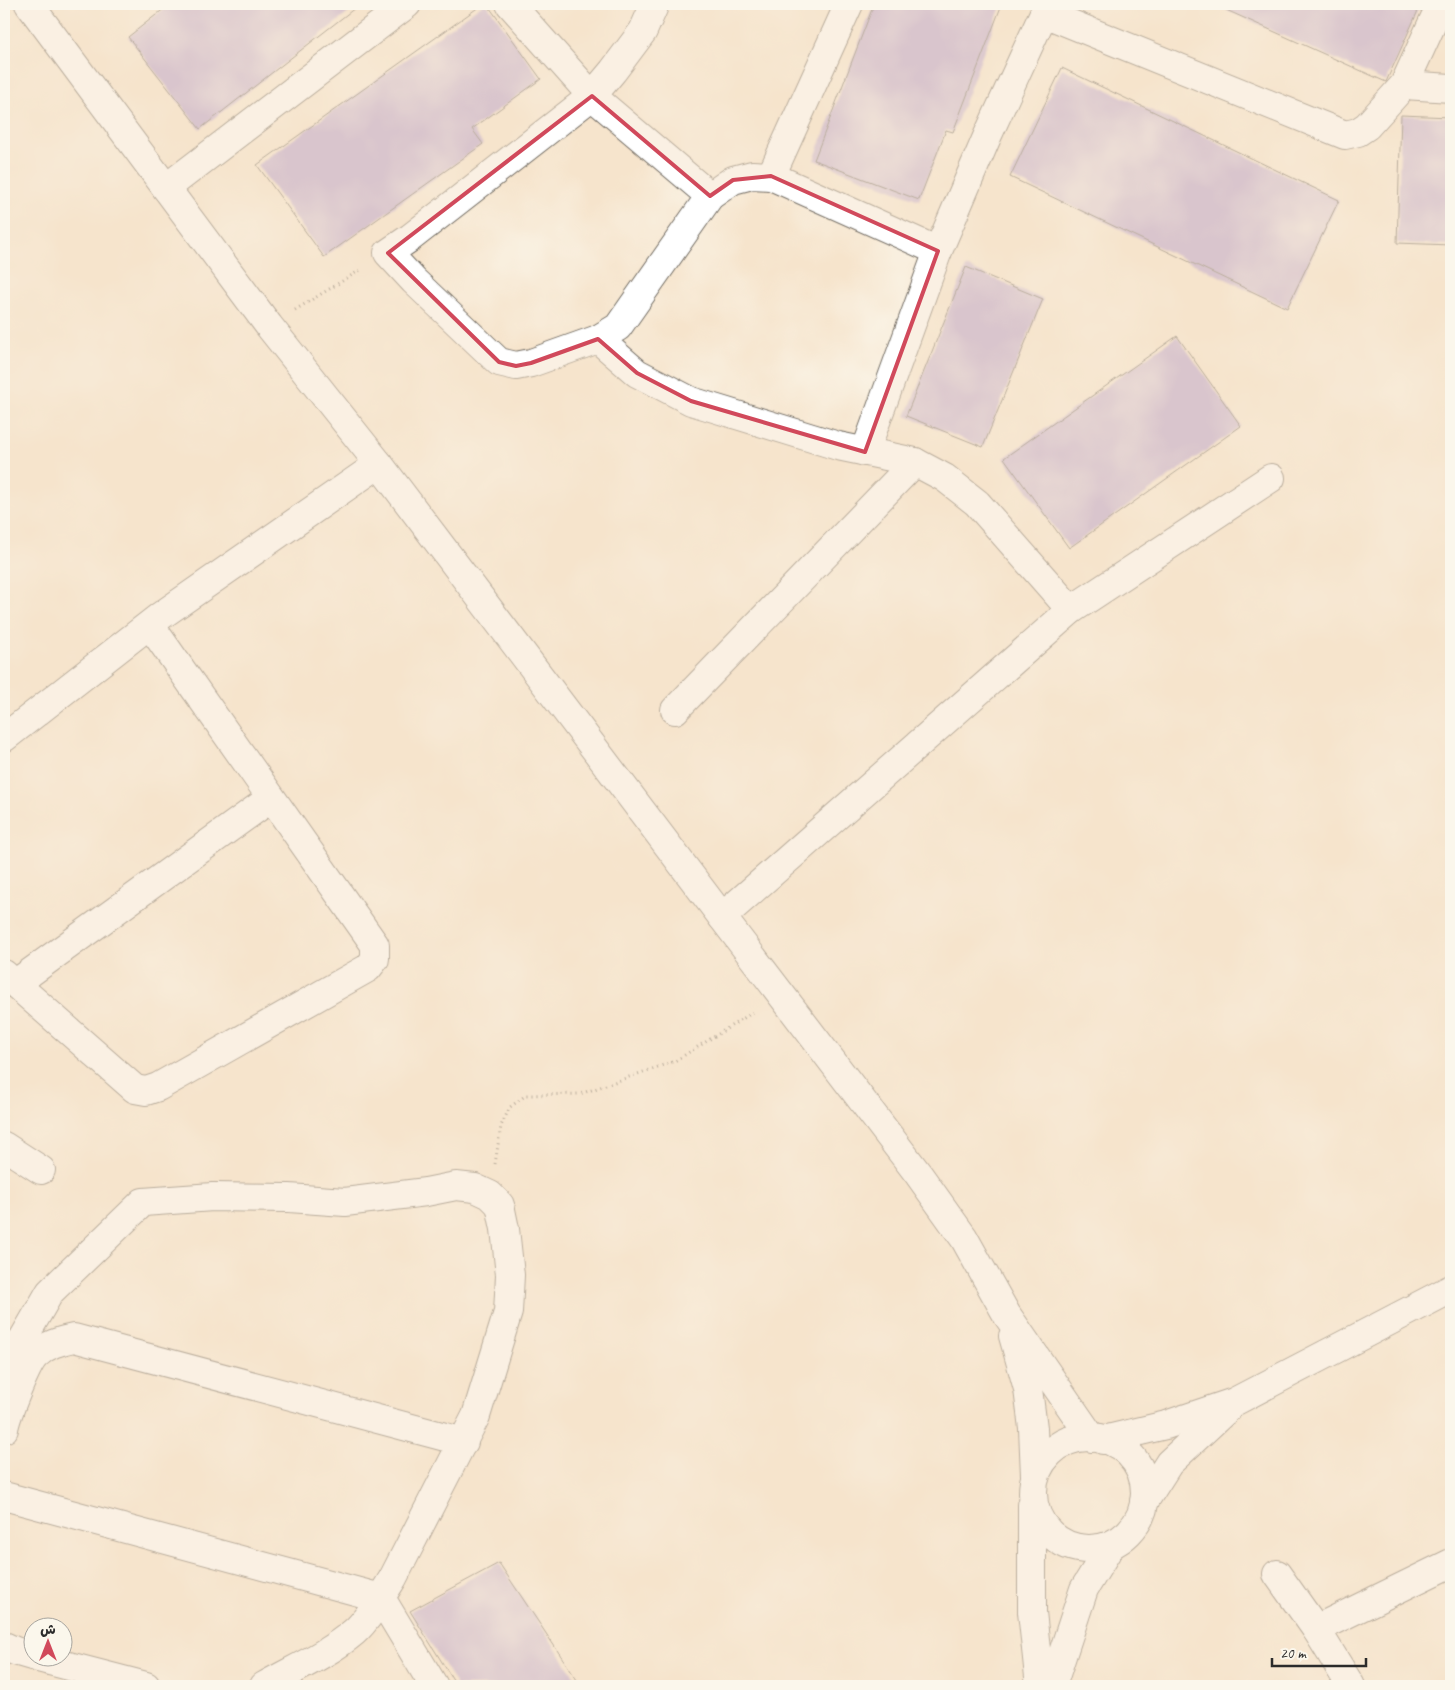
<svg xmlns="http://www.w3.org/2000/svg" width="1455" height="1690" viewBox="0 0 1455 1690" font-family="Caveat,'Playpen Sans Arabic',sans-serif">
<rect width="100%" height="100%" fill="#fbf7ec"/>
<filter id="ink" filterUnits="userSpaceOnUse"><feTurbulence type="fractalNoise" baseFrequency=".02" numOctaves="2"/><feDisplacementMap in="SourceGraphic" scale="10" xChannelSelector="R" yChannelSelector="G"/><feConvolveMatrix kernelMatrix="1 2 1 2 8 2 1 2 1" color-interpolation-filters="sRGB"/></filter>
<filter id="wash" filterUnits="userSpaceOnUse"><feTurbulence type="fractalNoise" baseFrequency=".0096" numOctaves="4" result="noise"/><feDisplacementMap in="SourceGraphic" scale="20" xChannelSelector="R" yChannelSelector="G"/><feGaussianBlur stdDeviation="1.12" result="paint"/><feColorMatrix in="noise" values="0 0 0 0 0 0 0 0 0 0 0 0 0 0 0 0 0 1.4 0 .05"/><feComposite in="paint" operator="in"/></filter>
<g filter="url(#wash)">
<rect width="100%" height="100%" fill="#f6e4cc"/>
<g id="blocks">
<!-- building -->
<g fill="#b7a1ce">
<path d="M 170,4 L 360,4 L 200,129 L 128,37 Z"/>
<path d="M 483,4 L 487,4 L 541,79 L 472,129 L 483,144 L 324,257 L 257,165 Z"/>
<path d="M 874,4 L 1002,4 L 953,132 L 946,130 L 919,200 L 814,160 Z"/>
<path d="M 1213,4 L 1421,4 L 1386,82 Z"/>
<path d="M 1062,68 L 1339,200 L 1287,308 L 1010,177 Z"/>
<path d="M 1401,115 L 1451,117 L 1451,245 L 1397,243 Z"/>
<path d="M 966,267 L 1043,299 L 983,447 L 906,416 Z"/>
<path d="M 1177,336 L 1241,426 L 1069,548 L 1004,458 Z"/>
<path d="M 499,1563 L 581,1686 L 457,1686 L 410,1611 Z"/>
</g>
</g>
</g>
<g filter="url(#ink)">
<use href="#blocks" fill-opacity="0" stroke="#726c63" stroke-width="1"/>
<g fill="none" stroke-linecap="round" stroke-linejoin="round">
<defs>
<g id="minor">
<path d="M 29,4 L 269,326 L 379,464 L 722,917 L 919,1175 L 964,1238 L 1007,1315 L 1092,1438"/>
<path d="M 510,4 L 592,96 L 710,196"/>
<path d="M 1044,13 L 1345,135 L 1358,132 L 1367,126 L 1404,85 L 1441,4"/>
<path d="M 1404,85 L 1451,88"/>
<path d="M 771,176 L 849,4"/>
<path d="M 166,188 L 407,4"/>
<path d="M 938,251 L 771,176 L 752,175 L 733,180 L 710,196 L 618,327 L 598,339 L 637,373 L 691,401 L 838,446 L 915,462 L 945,478 L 977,503 L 1071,610"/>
<path d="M 598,339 L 531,363 L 516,366 L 499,362 L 414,281 L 388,253 L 410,238 L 592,96 L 613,71 L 643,31 L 655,4"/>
<path d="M 865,452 L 938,251 L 987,137 L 1048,4"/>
<path d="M 675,710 L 915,462"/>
<path d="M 4,738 L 159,617 L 379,464"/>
<path d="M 722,917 L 1071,610 L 1271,478"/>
<path d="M 4,974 L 135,1089 L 146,1091 L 158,1087 L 368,968 L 375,959 L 375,945 L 150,625"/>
<path d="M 16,983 L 271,798"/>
<path d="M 4,1146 L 41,1170"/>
<path d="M 1013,1336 L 1028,1389 L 1033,1428 L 1035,1476"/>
<path d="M 4,1372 L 50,1292 L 143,1202 L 213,1197 L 289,1198 L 345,1202 L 426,1192 L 456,1186 L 475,1188 L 490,1195 L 500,1205 L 505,1229 L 510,1275 L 508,1312 L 476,1416 L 393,1578 C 383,1594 368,1620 354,1632 C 328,1654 294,1669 264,1686"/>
<path d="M 4,1429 C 6,1416 27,1363 36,1355 C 47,1344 60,1341 74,1338 L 464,1442"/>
<circle cx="1089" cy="1493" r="56"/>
<path d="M 1103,1440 L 1166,1425 L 1234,1402 L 1451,1289"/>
<path d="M 4,1496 L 381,1598 L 434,1686"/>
<path d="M 1144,1502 L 1169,1463 L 1228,1408"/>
<path d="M 1032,1505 L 1032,1612 L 1040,1686"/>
<path d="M 1277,1574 L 1316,1629 L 1351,1686"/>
<path d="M 1316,1629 L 1451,1563"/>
<path d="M 4,1646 L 15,1651 L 32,1656"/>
<path d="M 38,1658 L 146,1686"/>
<path d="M 1052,1686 L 1084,1589 L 1111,1545"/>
</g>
</defs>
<!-- minor casing -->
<use href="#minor" stroke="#726c63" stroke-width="30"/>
<!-- path -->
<g stroke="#726c63" stroke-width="3" stroke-dasharray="1 4" stroke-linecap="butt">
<path d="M 295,310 L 362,269"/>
<path d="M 495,1164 L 501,1126 L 510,1107 L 526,1095 L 580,1094 L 675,1061 L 755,1011"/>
</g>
<!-- minor -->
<use href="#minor" stroke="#fff" stroke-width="28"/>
</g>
</g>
<!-- marked area -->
<path d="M0 0H1455V1690H0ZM 592,96 L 710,196 L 733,180 L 771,176 L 938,251 L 865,452 L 691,401 L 637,373 L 598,339 L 531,363 L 516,366 L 499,362 L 388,253 Z" fill="#f6e4cc" fill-opacity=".55" fill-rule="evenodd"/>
<path fill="none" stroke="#d1495b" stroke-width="4" stroke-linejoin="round" d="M 592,96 L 710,196 L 733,180 L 771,176 L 938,251 L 865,452 L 691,401 L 637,373 L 598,339 L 531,363 L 516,366 L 499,362 L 388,253 Z"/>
<!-- margin -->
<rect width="1455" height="1690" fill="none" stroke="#fbf7ec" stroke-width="20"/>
<!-- north arrow -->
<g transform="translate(48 1642)"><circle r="24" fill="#fbf7ec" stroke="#a8a59f"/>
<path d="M0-4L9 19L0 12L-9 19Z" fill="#d1495b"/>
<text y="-8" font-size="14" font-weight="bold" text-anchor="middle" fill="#2b2b2b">ش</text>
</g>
<!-- scale -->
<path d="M1272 1658v8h94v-8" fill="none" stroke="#2b2b2b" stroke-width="2.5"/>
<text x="1280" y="1658" font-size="15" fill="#2b2b2b" stroke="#fbf7ec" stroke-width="4" paint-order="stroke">20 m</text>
</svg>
